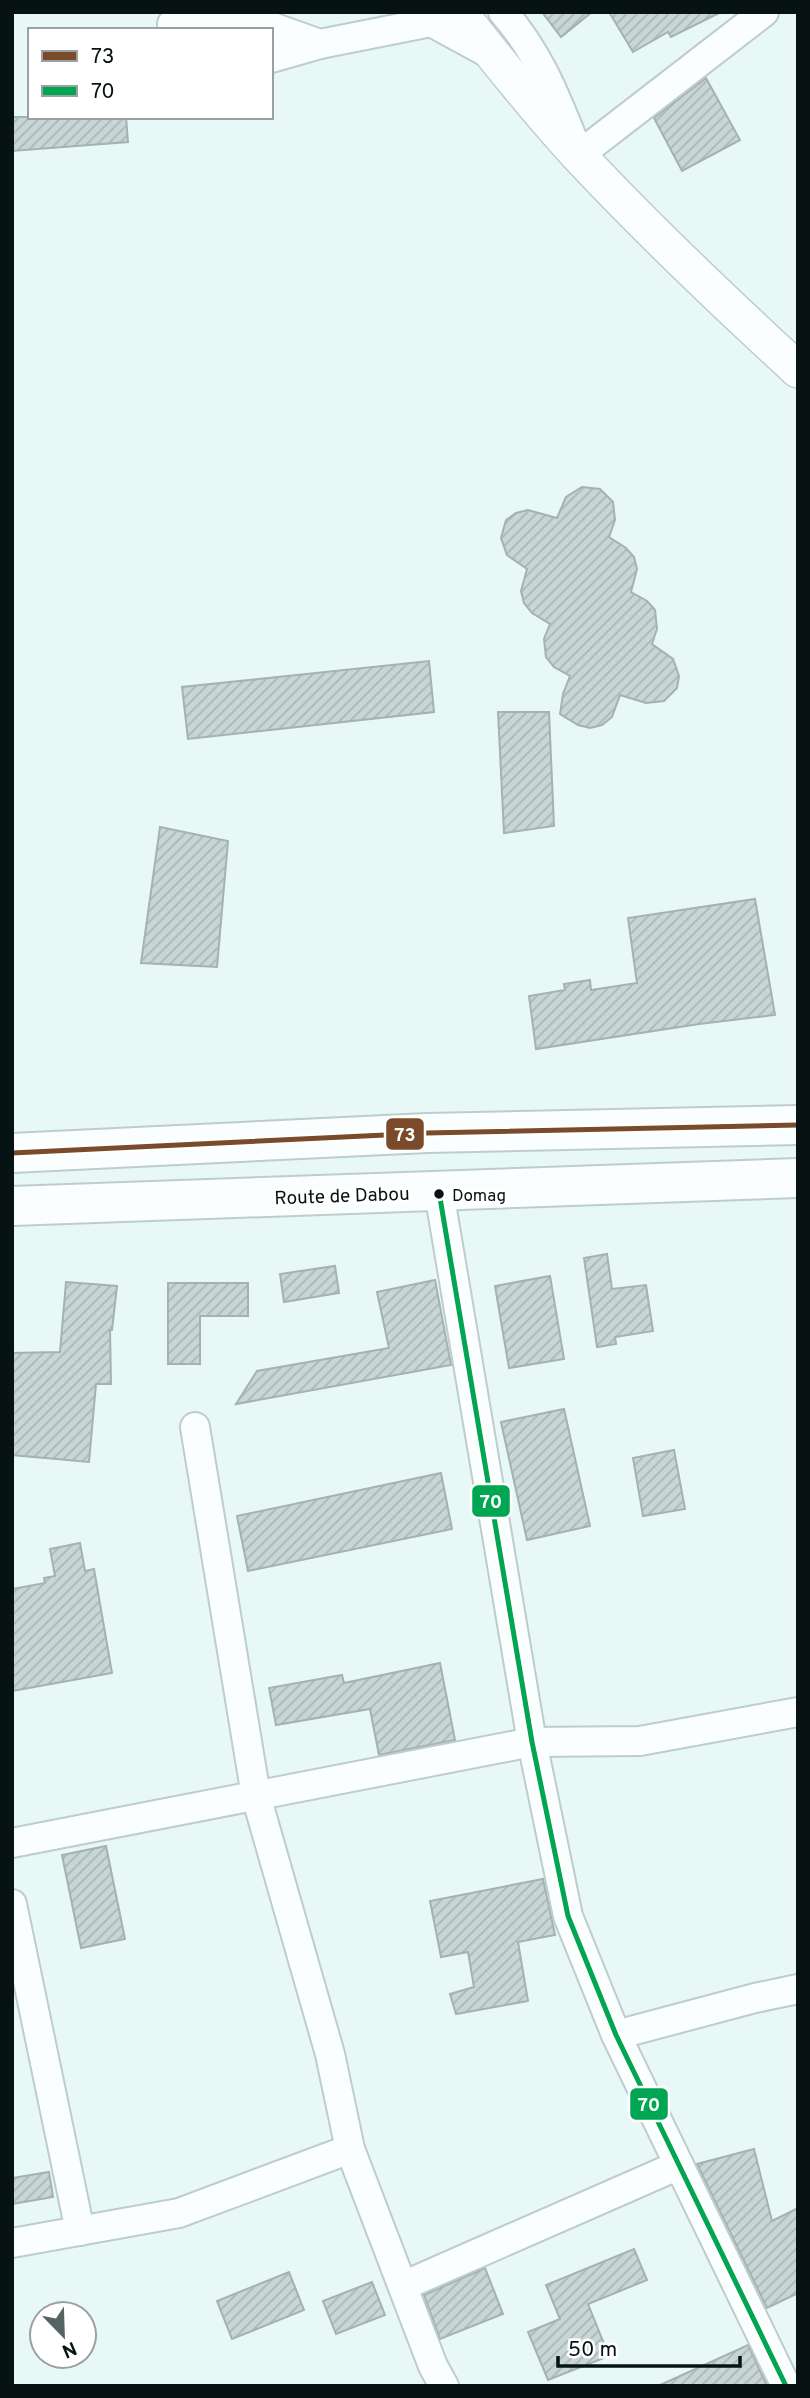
<svg xmlns="http://www.w3.org/2000/svg" width="810" height="2398" viewBox="0 0 810 2398" font-family="Overpass,sans-serif">
<defs>
<pattern id="building-hatch" width="6" height="6" patternUnits="userSpaceOnUse" patternTransform="scale(1.75)"><rect width="6" height="6" fill="#c8d6d5"/><path d="M-1 1l2-2M0 6l6-6M5 7l2-2" fill="none" stroke="#aab7b6"/></pattern>
</defs>
<rect width="100%" height="100%" fill="#e7f8f6"/>
<!-- building -->
<g fill="url(#building-hatch)" stroke="#a4b2b1" stroke-width="2">
<path d="M 542,12 L 592,12 L 561,37 Z"/>
<path d="M 609,12 L 721,12 L 671,37 L 668,32 L 633,52 Z"/>
<path d="M 706,78 L 740,140 L 682,171 L 654,118 Z"/>
<path d="M 12,117 L 126,117 L 128,142 L 12,151 Z"/>
<path d="M 582,487 L 600,489 L 613,502 L 615,520 L 609,537 L 626,548 L 634,557 L 637,569 L 631,592 L 647,601 L 655,610 L 657,629 L 652,644 L 673,659 L 679,676 L 677,688 L 664,701 L 646,703 L 620,695 L 612,717 L 602,725 L 590,728 L 578,725 L 560,714 L 563,694 L 570,676 L 554,667 L 546,657 L 544,639 L 550,624 L 532,613 L 524,603 L 521,591 L 527,569 L 507,555 L 501,538 L 506,520 L 516,513 L 528,510 L 557,518 L 566,497 Z"/>
<path d="M 429,661 L 434,712 L 188,739 L 182,687 Z"/>
<path d="M 498,712 L 549,712 L 554,826 L 504,833 Z"/>
<path d="M 160,827 L 228,841 L 217,967 L 141,963 Z"/>
<path d="M 755,899 L 775,1015 L 699,1024 L 536,1049 L 529,996 L 565,990 L 564,984 L 590,980 L 591,990 L 637,983 L 628,918 Z"/>
<path d="M 607,1254 L 612,1289 L 646,1285 L 653,1331 L 615,1337 L 616,1344 L 597,1347 L 584,1258 Z"/>
<path d="M 335,1266 L 339,1293 L 284,1302 L 280,1274 Z"/>
<path d="M 550,1276 L 564,1359 L 509,1368 L 495,1286 Z"/>
<path d="M 435,1280 L 451,1365 L 236,1404 L 257,1371 L 389,1348 L 377,1292 Z"/>
<path d="M 66,1282 L 117,1286 L 112,1330 L 110,1330 L 111,1384 L 96,1384 L 89,1462 L 12,1455 L 12,1353 L 60,1352 Z"/>
<path d="M 168,1283 L 248,1283 L 248,1316 L 200,1316 L 200,1364 L 168,1364 Z"/>
<path d="M 564,1409 L 590,1526 L 527,1540 L 501,1422 Z"/>
<path d="M 674,1450 L 685,1509 L 643,1516 L 633,1458 Z"/>
<path d="M 441,1473 L 452,1529 L 248,1571 L 237,1516 Z"/>
<path d="M 80,1543 L 85,1571 L 94,1569 L 112,1673 L 12,1691 L 12,1589 L 45,1583 L 44,1578 L 55,1576 L 50,1549 Z"/>
<path d="M 440,1663 L 455,1740 L 379,1755 L 370,1709 L 276,1725 L 269,1688 L 342,1675 L 344,1683 Z"/>
<path d="M 106,1846 L 125,1939 L 81,1948 L 62,1855 Z"/>
<path d="M 543,1879 L 555,1935 L 518,1942 L 528,2001 L 456,2014 L 450,1994 L 474,1987 L 468,1952 L 441,1957 L 430,1901 Z"/>
<path d="M 754,2149 L 772,2221 L 798,2208 L 798,2293 L 767,2308 L 697,2164 Z"/>
<path d="M 49,2172 L 53,2197 L 12,2204 L 12,2178 Z"/>
<path d="M 634,2249 L 647,2280 L 588,2304 L 609,2356 L 548,2380 L 528,2332 L 560,2319 L 546,2285 Z"/>
<path d="M 485,2268 L 503,2314 L 440,2339 L 424,2295 Z"/>
<path d="M 289,2272 L 304,2310 L 232,2339 L 217,2301 Z"/>
<path d="M 372,2282 L 385,2315 L 336,2334 L 323,2301 Z"/>
<path d="M 748,2345 L 767,2386 L 658,2386 Z"/>
</g>
<g fill="none" stroke-linecap="round" stroke-linejoin="round">
<defs>
<g id="minor">
<path d="M 503,12 C 541,55 558,103 579,155 L 764,12"/>
<path d="M 172,24 L 261,23 L 320,44"/>
<path d="M 271,58 L 320,44 L 431,22 L 488,53"/>
<path d="M 439,1192 L 532,1742 L 568,1916 L 616,2035 L 786,2386"/>
<path d="M 195,1427 L 256,1796 L 330,2054 L 350,2149 L 433,2366 L 444,2386"/>
<path d="M 12,1843 L 532,1742 L 640,1741 L 798,1712"/>
<path d="M 12,1904 L 80,2231"/>
<path d="M 616,2035 L 755,1998 L 798,1989"/>
<path d="M 12,2243 L 179,2213 L 350,2149"/>
<path d="M 403,2286 L 679,2165"/>
</g>
<path id="tertiary" d="M 459,12 C 498,61 537,110 579,156 C 649,231 723,301 798,370"/>
<g id="primary">
<path d="M 12,1153 L 427,1133 L 798,1125"/>
<path d="M 12,1206 L 798,1178"/>
</g>
</defs>
<!-- minor casing -->
<use href="#minor" stroke="#becdcb" stroke-width="32"/>
<!-- tertiary casing -->
<use href="#tertiary" stroke="#becdcb" stroke-width="38"/>
<!-- primary casing -->
<use href="#primary" stroke="#becdcb" stroke-width="42"/>
<!-- minor -->
<use href="#minor" stroke="#fbfefe" stroke-width="28"/>
<!-- tertiary -->
<use href="#tertiary" stroke="#fbfefe" stroke-width="35"/>
<!-- primary -->
<use href="#primary" stroke="#fbfefe" stroke-width="38"/>
<defs>
<path id="bus-1" d="M 12,1153 L 427,1133 L 798,1125"/>
<path id="bus-2" d="M 439,1192 L 532,1742 L 568,1916 L 616,2035 L 786,2386"/>
</defs>
<!-- bus-1 casing -->
<use href="#bus-1" stroke="#fff" stroke-width="10"/>
<!-- bus-2 casing -->
<use href="#bus-2" stroke="#fff" stroke-width="10"/>
<!-- bus-1 -->
<use href="#bus-1" stroke="#7a4b2a" stroke-width="5"/>
<!-- bus-2 -->
<use href="#bus-2" stroke="#00a651" stroke-width="5"/>
</g>
<!-- markers -->
<circle fill="#061312" stroke="#fff" stroke-width="2.5" cx="439" cy="1194" r="6"/>
<g text-anchor="middle" stroke-width="7" stroke-linejoin="round" paint-order="stroke">
<!-- bus labels -->
<g font-size="17" fill="#061312" stroke="#fff" text-anchor="start">
<text x="452" y="1201">Domag</text>
</g>
<!-- street labels -->
<g font-size="19" fill="#061312" stroke="#fff">
<text transform="translate(342 1195) rotate(-2)" y="7">Route de Dabou</text>
</g>
</g>
<g stroke="#fff" stroke-width="2.5">
<rect x="385" y="1117" width="40" height="34" rx="7" fill="#7a4b2a"/>
<rect x="471" y="1484" width="40" height="34" rx="7" fill="#00a651"/>
<rect x="629" y="2087" width="40" height="34" rx="7" fill="#00a651"/>
</g>
<g font-size="19" text-anchor="middle" font-weight="bold" fill="#fff">
<text x="405" y="1141">73</text>
<text x="491" y="1508">70</text>
<text x="649" y="2111">70</text>
</g>
<!-- border -->
<rect width="810" height="2398" fill="none" stroke="#061312" stroke-width="28"/>
<!-- legend -->
<rect x="28" y="28" width="245" height="91" fill="#ffffff" stroke="#9ba1a0" stroke-width="2"/>
<rect x="42" y="51" width="35" height="10" fill="#7a4b2a" stroke="#9ba1a0" stroke-width="2"/>
<text x="91" y="63" font-size="21" fill="#061312">73</text>
<rect x="42" y="86" width="35" height="10" fill="#00a651" stroke="#9ba1a0" stroke-width="2"/>
<text x="91" y="98" font-size="21" fill="#061312">70</text>
<!-- north arrow -->
<g transform="translate(63 2335) rotate(157)"><circle r="33" fill="#ffffff" stroke="#9ba1a0" stroke-width="2"/>
<path d="M0-5L12 26L0 18L-12 26Z" fill="#556362"/>
<text y="-10" font-size="19" font-weight="bold" text-anchor="middle" fill="#061312">N</text>
</g>
<!-- scale -->
<path d="M558 2356v10h182v-10" fill="none" stroke="#061312" stroke-width="3.5"/>
<text x="568" y="2356" font-size="21" fill="#061312" stroke="#ffffff" stroke-width="5" paint-order="stroke">50 m</text>
</svg>
